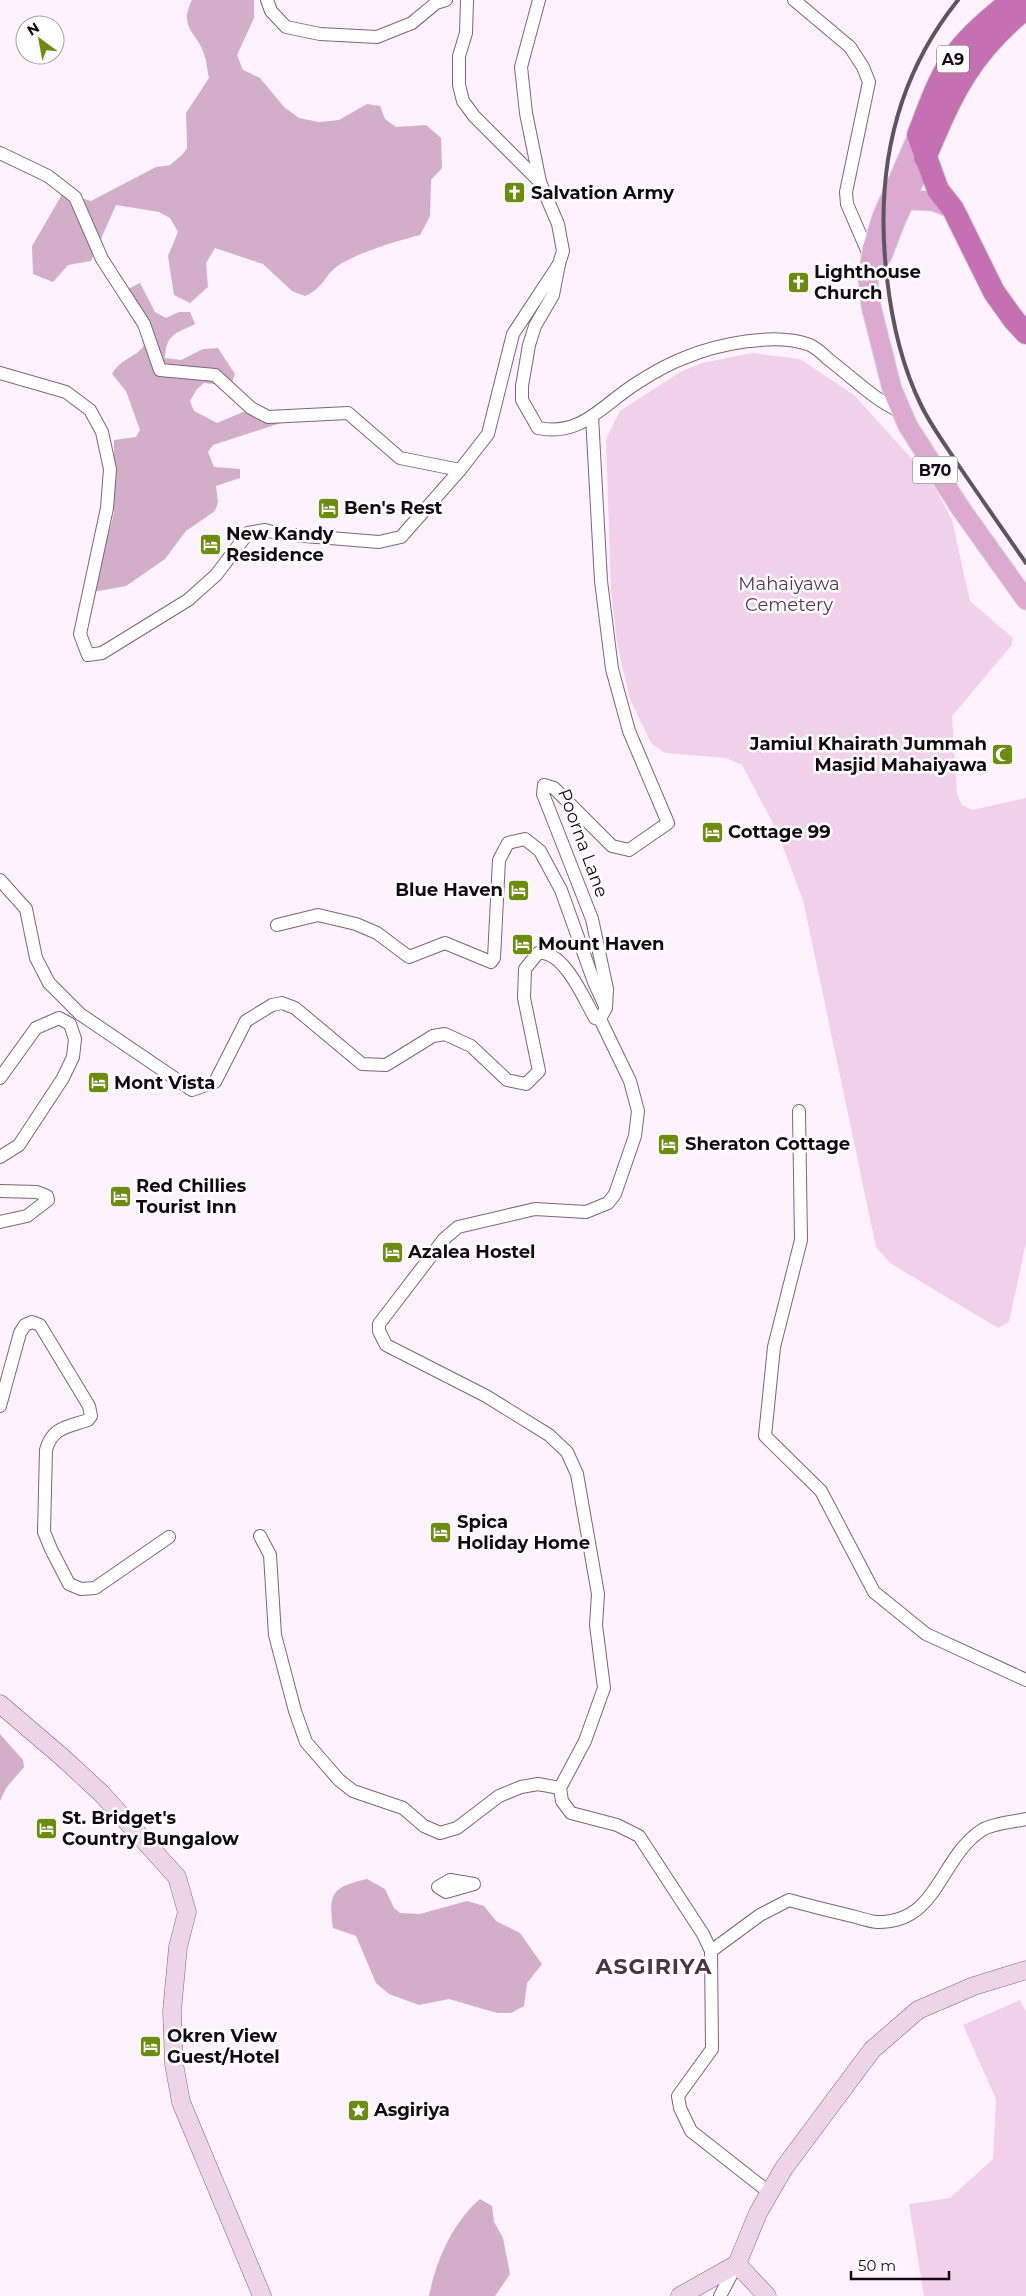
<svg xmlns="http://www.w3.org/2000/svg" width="1026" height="2296" viewBox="0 0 1026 2296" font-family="Montserrat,sans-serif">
<rect width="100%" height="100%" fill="#fff2fc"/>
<!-- green -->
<g fill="#f1d1e9">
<path d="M 752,353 L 800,359 L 854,395 L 931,480 L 952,520 L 970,601 L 1013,638 L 1011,646 L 952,716 L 957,794 L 962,805 L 972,810 L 1026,798 L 1026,1243 L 1009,1322 L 998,1328 L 890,1263 L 876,1247 L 803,900 L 776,829 L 742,765 L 726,758 L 665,753 L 651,743 L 630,699 L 617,643 L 611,591 L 606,439 L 620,411 L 680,372 L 702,363 Z"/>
<path d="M 1020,2000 L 1026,2012 L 1026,2296 L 924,2296 L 909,2204 L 950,2198 L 993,2159 L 996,2099 L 963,2025 Z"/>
</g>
<!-- forest -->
<g fill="#d2aec9">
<path d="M 192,0 L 254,0 L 254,18 L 237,55 L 243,70 L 260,78 L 284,107 L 299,118 L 319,122 L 339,120 L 367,104 L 380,106 L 385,119 L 396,127 L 426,125 L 441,138 L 442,168 L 431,180 L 430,216 L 420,235 C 394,242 362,251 339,265 C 325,274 324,288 305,296 L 292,291 L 263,264 L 215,248 L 206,263 L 208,287 L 190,303 L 174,295 L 168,256 L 178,232 L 170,218 L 159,212 L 116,205 L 91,261 L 68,265 L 53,282 L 33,274 L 32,246 L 63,193 L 91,201 L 156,167 L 170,165 L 182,155 L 187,148 L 186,113 L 209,78 C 207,70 207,61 204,54 C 197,32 178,28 192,0 Z"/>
<path d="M 140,283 L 155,312 L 166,318 L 179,312 L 190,312 L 195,324 C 175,334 166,334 165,358 L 181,360 L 203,349 L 218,348 L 235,374 L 232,382 L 223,385 L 204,383 L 197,389 L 190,401 L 194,411 L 217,423 L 243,412 L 270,413 L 284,422 L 213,445 L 208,452 L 214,467 L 240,469 L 240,478 L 216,486 L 218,502 L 215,511 L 186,531 L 165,559 L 126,586 L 93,592 L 114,513 L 114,440 L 136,437 L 140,430 L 126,391 L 112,374 C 125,351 150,360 146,325 L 127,311 L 122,299 L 130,288 Z"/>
<path d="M 0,1734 L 23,1760 L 24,1767 L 6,1788 L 0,1801 Z"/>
<path d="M 367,1879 L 385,1889 L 394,1908 L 400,1913 L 420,1914 L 467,1901 L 484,1906 L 496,1921 L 520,1933 L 542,1964 L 527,1983 L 524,2006 L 511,2013 L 497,2013 L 449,1999 L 419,2005 L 389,1994 L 376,1983 L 356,1936 L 333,1928 C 328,1893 332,1887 367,1879 Z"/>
<path d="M 480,2199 L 492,2206 L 494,2222 L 503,2238 L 510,2274 L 495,2296 L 429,2296 C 436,2261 452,2223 480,2199 Z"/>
</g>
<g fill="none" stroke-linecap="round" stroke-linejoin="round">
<defs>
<g id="street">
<path d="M 267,0 L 271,11 L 286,27 L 320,34 L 377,37 L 412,23 L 436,3 L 446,0"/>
<path d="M 467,0 L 466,33 L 459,56 L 459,85 L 463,101 L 474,116 L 540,182 L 558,224 L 563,251 L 559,264 L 553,295 L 535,326 L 529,345 L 522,386 L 522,400 L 538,428 C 582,437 603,404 637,383 C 651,374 668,364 684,358 C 717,344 775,332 810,345 C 816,348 823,354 828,359 C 852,377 874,400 901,412"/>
<path d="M 539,0 L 521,67 L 526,113 L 540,182"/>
<path d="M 794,0 L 850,47 L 863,67 L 869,82 L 846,192 L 847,204 L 870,257"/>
<path d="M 0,153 L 48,176 L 75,197 L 102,259 L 144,324 L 160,370 L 215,375 L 251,408 L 268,417 L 348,413 L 400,458 L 460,470"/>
<path d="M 0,373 L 66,392 L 90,410 L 102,432 L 110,469 L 107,508 L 80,634 L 88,655 L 102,653 L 188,600 L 216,575 L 248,533 L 265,530 L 280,534 L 379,542 L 401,537 L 460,470 L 488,434 L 513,334 L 559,264"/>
<path d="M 0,880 L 26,909 L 36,958 L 49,983 L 80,1014 L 192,1090 L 215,1082 L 246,1021 L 272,1005 L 282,1003 L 295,1008 L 362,1064 L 386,1065 L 433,1036 L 445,1034 L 471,1046 L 507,1080 L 526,1084 L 539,1071 L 524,998 L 525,969 L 538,953 C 564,950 584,999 595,1018 L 600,1019 L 606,1008 L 607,989 L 592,919 L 543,794 L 544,785 L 554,788 L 612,846 L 629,850 L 668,823 L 629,731 L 612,669 L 601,581 L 592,416"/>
<path d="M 277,925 L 318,915 L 356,924 L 377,933 L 409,957 L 445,943 L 491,962 L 494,958 L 499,860 L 508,843 L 525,839 L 540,851 L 561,890 L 594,982 L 605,1006"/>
<path d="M 600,1019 L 630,1081 L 638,1111 L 635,1136 L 615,1194 L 608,1203 L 586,1212 L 535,1209 L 458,1227 L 444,1239 L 379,1324 L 379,1331 L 386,1345 L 486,1396 L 549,1435 L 567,1452 L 577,1474 L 598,1594 L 596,1625 L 604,1688 L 585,1741 L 560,1788 L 562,1801 L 571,1813 L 617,1825 L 639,1836 L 703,1934 L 711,1951 L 712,2049 L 678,2096 L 680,2108 L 691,2131 L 770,2193"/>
<path d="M 0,1078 L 36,1028 L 59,1018 L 70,1024 L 75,1039 L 73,1057 L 63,1078 L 19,1145 L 0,1157"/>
<path d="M 799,1111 L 801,1240 L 774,1347 L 765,1436 L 821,1491 L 874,1592 L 926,1634 L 1026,1680"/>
<path d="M 0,1191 L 37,1192 L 47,1196 L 48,1200 L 27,1216 L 0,1222"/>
<path d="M 0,1406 L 20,1333 L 25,1325 L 32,1322 L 40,1325 L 89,1406 L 91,1416 L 88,1420 C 68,1427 52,1427 46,1450 L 44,1532 L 51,1549 L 69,1584 L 81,1589 L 95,1588 L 169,1537"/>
<path d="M 260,1536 L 270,1555 L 275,1635 L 295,1711 L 306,1742 L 339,1780 L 353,1791 L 403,1808 L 424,1826 L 440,1833 L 457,1828 L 499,1796 L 521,1787 L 538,1784 L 560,1788"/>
<path d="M 450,1880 L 474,1884 L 446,1892 L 438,1887 Z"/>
<path d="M 711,1951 L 760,1915 L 789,1900 C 810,1906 831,1911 852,1916 C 860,1918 870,1922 878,1922 C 939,1922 939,1858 982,1830 C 993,1823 1013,1822 1026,1819"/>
<path d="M 720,2296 L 737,2264"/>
</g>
<g id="secondary">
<path d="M 0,1704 L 62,1757 L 101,1793 L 177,1877 L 187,1912 L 178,1947 L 172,2011 L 174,2064 L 181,2102 L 262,2296"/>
<path d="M 737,2264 L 758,2213 L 784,2168 L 872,2050 L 918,2010 L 974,1986 L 1026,1970"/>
<path d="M 737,2264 L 767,2296"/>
<path d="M 680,2296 L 737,2264"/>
</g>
<g id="primary">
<path d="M 918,135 L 882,217 L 872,249 L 868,279 L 871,306 L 892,389 L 908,426 L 961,509 L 1026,600"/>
<path d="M 907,200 L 933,201 L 953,209"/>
<path d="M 882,256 L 896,220 L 925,158"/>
</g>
<g id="highway">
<path d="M 1012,0 C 993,16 974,31 958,51 C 939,75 929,107 918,135 L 938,190 L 953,209 L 994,292 L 1014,320 L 1026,333"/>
<path d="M 925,158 C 953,92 969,55 1026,8"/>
</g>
</defs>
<!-- street casing -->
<use href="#street" stroke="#7e6478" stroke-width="14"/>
<!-- secondary casing -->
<use href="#secondary" stroke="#7e6478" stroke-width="19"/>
<!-- primary casing -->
<use href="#primary" stroke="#d9d8d9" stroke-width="21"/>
<!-- highway casing -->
<use href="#highway" stroke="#d9d8d9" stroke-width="24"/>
<!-- street -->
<use href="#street" stroke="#fff" stroke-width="12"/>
<!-- secondary -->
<use href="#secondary" stroke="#edd4e8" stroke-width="18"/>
<!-- primary -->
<use href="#primary" stroke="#dca9d1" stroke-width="19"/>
<!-- highway -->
<use href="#highway" stroke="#c470b3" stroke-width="22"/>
<!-- rail -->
<path stroke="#5f555d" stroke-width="4" d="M 958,0 C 893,81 875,178 887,278 C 892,323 901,364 921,405 C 931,426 945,444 957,463 C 980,497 1003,530 1026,563"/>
</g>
<!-- icons -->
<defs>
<symbol id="church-square" viewBox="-11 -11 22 22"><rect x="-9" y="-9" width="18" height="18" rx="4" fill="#6c8c0f" stroke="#fff"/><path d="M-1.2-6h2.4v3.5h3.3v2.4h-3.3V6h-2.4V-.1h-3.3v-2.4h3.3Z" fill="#fff"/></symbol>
<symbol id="hotel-square" viewBox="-11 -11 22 22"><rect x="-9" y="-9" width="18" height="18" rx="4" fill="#6c8c0f" stroke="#fff"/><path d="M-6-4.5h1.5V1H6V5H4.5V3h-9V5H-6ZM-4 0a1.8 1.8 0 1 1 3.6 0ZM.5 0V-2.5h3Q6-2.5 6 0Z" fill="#fff"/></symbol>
<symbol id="mosque-square" viewBox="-11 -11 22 22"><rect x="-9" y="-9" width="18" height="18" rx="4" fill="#6c8c0f" stroke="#fff"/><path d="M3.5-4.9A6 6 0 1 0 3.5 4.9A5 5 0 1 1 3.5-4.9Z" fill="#fff"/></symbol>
<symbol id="sight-square" viewBox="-11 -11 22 22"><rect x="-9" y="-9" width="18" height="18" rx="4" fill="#6c8c0f" stroke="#fff"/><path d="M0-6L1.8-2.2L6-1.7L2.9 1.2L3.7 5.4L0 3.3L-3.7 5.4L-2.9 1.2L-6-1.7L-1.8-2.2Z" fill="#fff"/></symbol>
</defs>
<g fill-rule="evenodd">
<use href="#church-square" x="502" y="180" width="25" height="25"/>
<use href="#church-square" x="786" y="270" width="25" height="25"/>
<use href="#hotel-square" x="316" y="496" width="25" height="25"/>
<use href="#hotel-square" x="198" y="532" width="25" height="25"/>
<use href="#mosque-square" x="990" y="742" width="25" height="25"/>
<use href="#hotel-square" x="700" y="820" width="25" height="25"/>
<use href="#hotel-square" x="506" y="878" width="25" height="25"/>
<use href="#hotel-square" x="510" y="932" width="25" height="25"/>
<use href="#hotel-square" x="86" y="1070" width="25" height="25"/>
<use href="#hotel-square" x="656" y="1132" width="25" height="25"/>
<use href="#hotel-square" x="108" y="1184" width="25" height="25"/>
<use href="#hotel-square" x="380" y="1240" width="25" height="25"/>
<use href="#hotel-square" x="428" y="1520" width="25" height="25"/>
<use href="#hotel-square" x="34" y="1816" width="25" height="25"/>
<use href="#hotel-square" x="138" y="2034" width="25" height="25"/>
<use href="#sight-square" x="346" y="2098" width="25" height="25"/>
</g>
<g text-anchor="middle" stroke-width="5" stroke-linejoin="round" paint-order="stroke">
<!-- shield labels -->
<g fill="#fff" stroke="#5a5458" stroke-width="1">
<rect x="937" y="45.5" width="32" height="27" rx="4"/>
<rect x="912.5" y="456.5" width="45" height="27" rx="4"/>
</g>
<g font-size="16" font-weight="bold" fill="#130a11">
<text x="953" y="65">A9</text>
<text x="935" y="476">B70</text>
</g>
<!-- poi labels -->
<g font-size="18" font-weight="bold" fill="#130a11" stroke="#fff" text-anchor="start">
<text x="531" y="199">Salvation Army</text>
<text x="814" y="278">Lighthouse<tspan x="814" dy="21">Church</tspan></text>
<text x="344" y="514">Ben's Rest</text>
<text x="226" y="540">New Kandy<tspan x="226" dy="21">Residence</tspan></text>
<text x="987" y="750" text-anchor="end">Jamiul Khairath Jummah<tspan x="987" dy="21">Masjid Mahaiyawa</tspan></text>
<text x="728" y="838">Cottage 99</text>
<text x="503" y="896" text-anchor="end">Blue Haven</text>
<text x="538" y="950">Mount Haven</text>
<text x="114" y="1089">Mont Vista</text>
<text x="685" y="1150">Sheraton Cottage</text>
<text x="136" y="1192">Red Chillies<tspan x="136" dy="21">Tourist Inn</tspan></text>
<text x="408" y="1258">Azalea Hostel</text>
<text x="457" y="1528">Spica<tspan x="457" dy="21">Holiday Home</tspan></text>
<text x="62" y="1824">St. Bridget's<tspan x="62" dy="21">Country Bungalow</tspan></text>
<text x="167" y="2042">Okren View<tspan x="167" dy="21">Guest/Hotel</tspan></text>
<text x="374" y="2116">Asgiriya</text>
</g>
<!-- park labels -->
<g font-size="18" fill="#5e3056" stroke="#fff">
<text x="789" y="590">Mahaiyawa<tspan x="789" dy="21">Cemetery</tspan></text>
</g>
<!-- street labels -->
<g font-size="18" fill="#130a11" stroke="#fff">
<text transform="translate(583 843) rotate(70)" y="6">Poorna Lane</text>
</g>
<!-- district labels -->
<g font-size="22" font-weight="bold" letter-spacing="1" fill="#4c3447" stroke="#fff">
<text x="654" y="1974">ASGIRIYA</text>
</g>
</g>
<!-- north arrow -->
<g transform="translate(40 40) rotate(328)"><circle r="24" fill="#ffffff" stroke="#a19da0"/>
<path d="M0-4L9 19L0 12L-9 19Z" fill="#6c8c0f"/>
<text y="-8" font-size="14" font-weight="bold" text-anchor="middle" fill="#130a11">N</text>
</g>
<!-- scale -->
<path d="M851 2271v8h98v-8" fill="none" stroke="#130a11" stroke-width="2.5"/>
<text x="858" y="2271" font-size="15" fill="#130a11" stroke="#ffffff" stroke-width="4" paint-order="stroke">50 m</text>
</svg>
